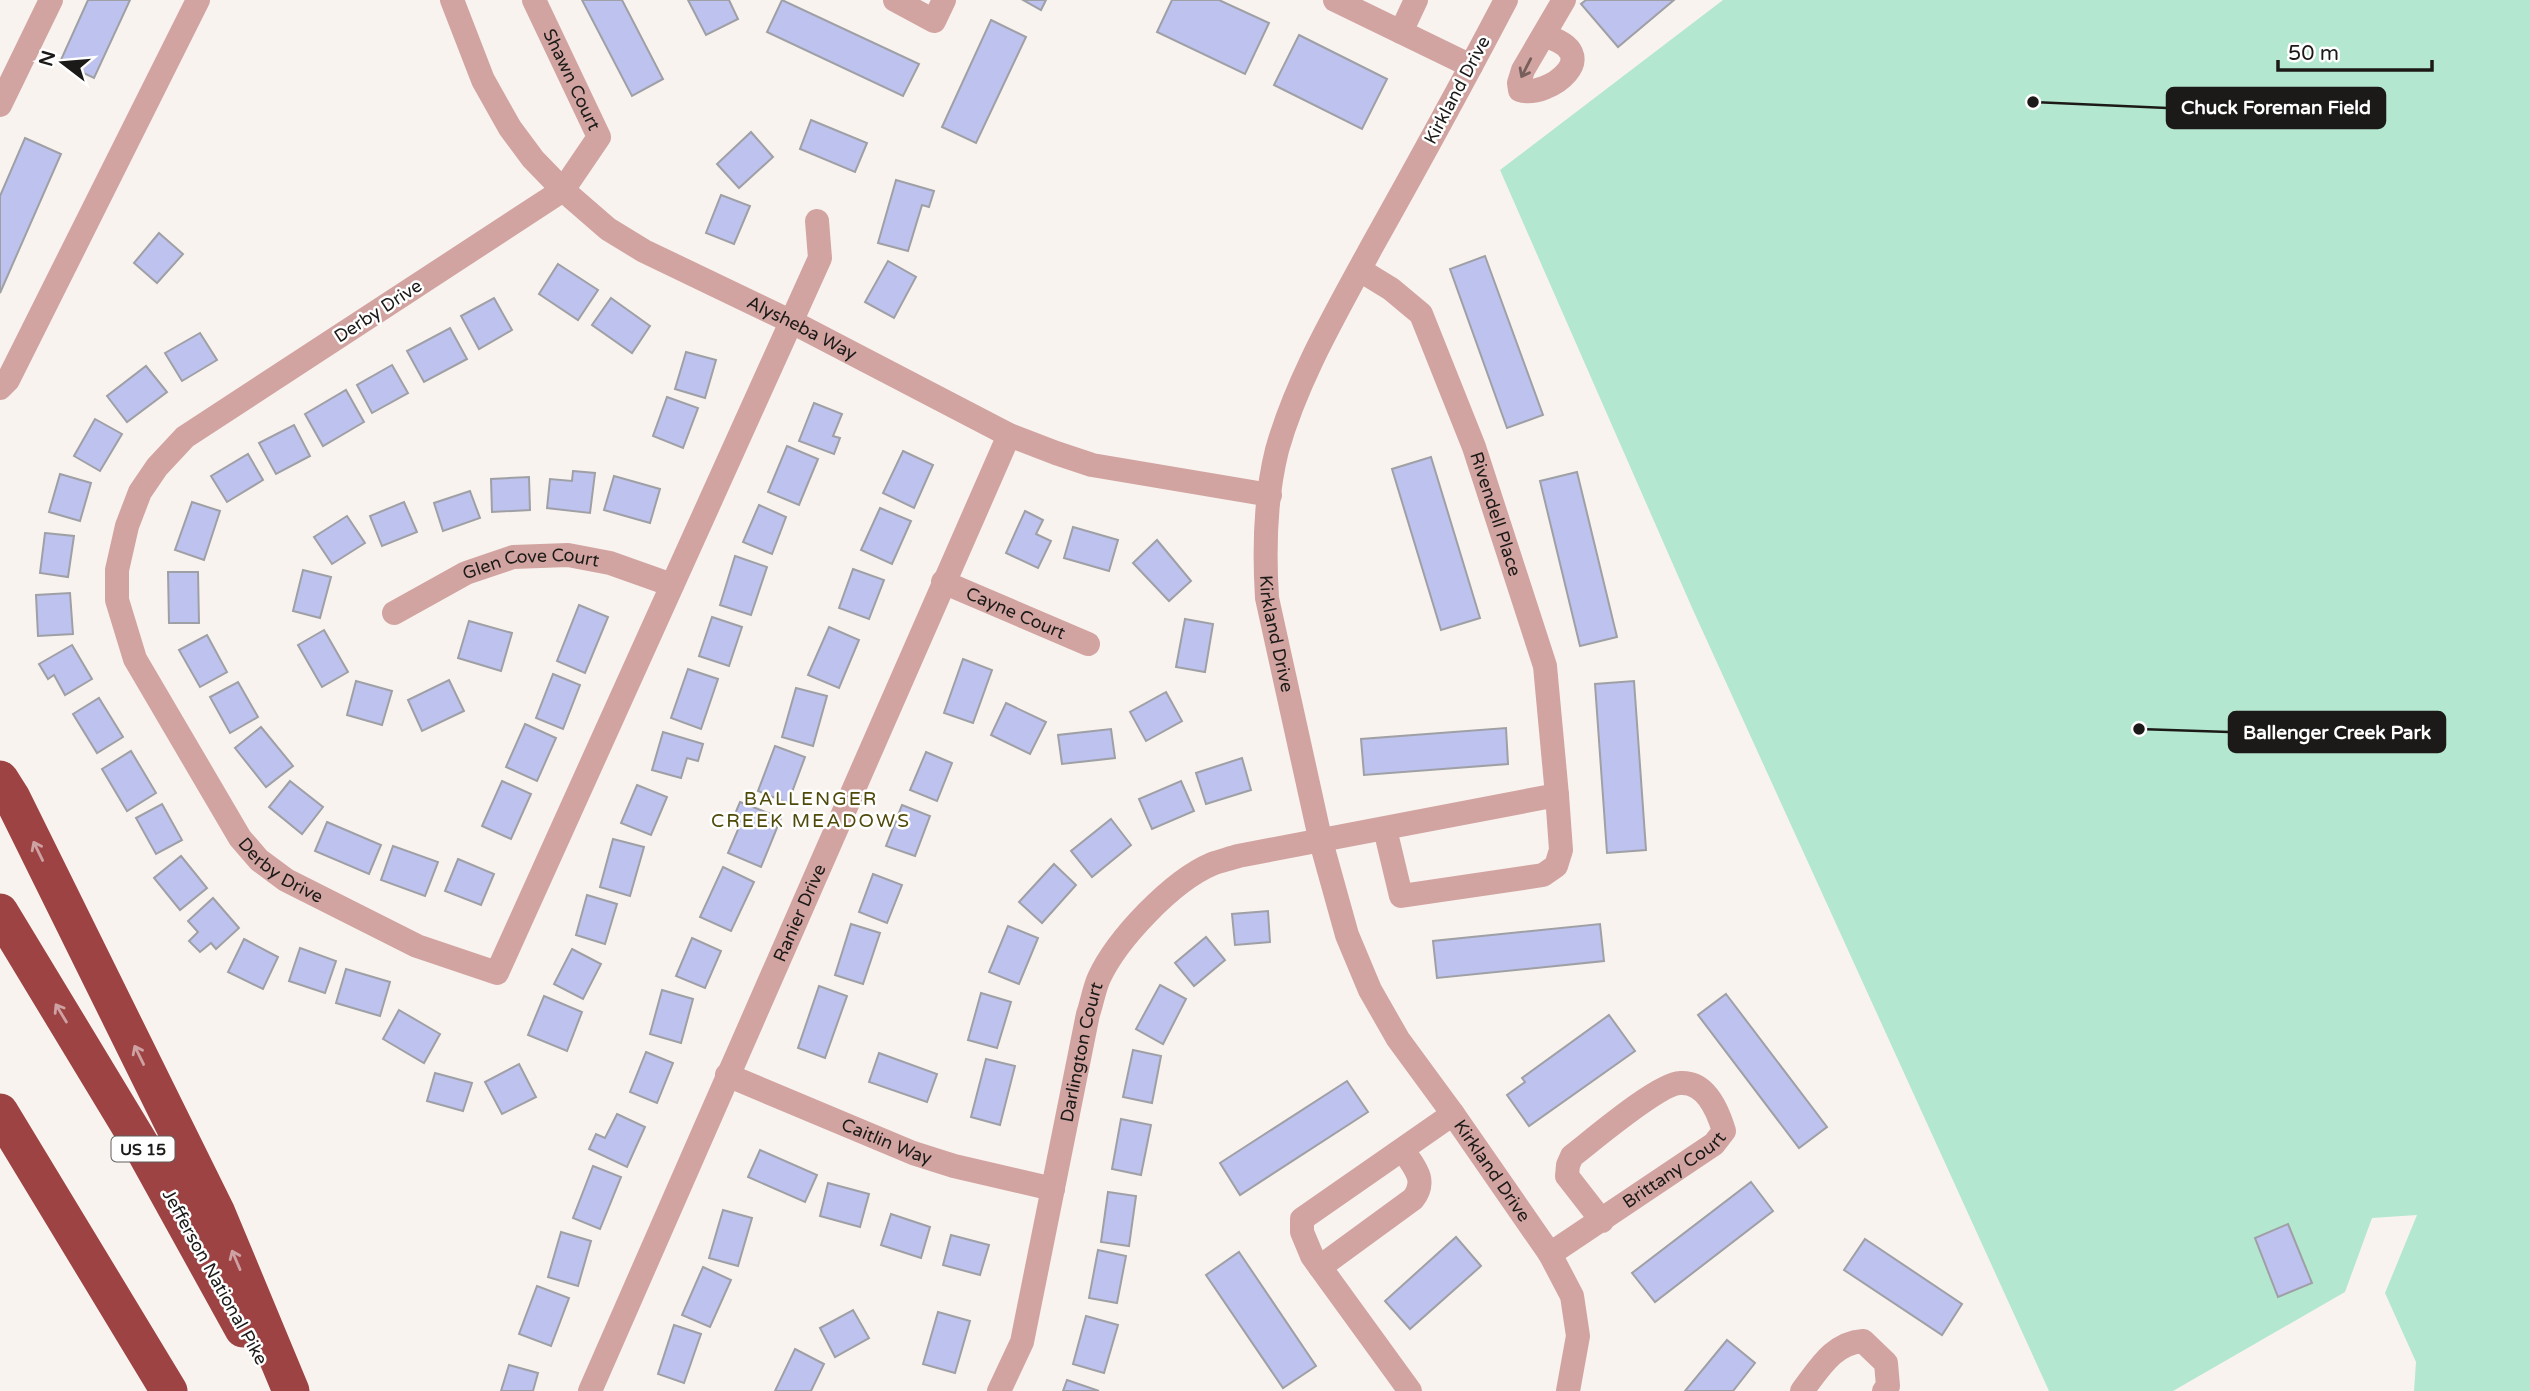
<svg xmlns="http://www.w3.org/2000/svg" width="2530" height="1391" viewBox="0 0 2530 1391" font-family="'Varela Round',sans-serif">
<rect width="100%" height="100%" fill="#f9f3ef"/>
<!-- green -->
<path fill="#b4e7cf" d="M 1723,0 L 2530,0 L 2530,1391 L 2414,1391 L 2416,1362 L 2385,1293 L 2417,1215 L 2372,1218 L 2345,1292 L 2173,1391 L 2049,1391 L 1693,610 L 1500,170 Z"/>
<!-- building -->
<g fill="#bec2ee" stroke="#9fa0a5" stroke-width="2">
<path d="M 88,0 L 130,0 L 94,78 L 60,62 Z"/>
<path d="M 582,0 L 622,0 L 663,79 L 632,96 Z"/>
<path d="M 688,0 L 729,0 L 738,19 L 706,35 Z"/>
<path d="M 782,0 L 919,64 L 903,96 L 767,32 Z"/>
<path d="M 1023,0 L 1046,0 L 1041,10 Z"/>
<path d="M 1172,0 L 1219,0 L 1269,23 L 1245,74 L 1157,32 Z"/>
<path d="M 1586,0 L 1674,0 L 1618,47 L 1581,4 Z"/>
<path d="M 991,20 L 1026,37 L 976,143 L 942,127 Z"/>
<path d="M 1299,35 L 1387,79 L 1362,129 L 1274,85 Z"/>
<path d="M 811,120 L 867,143 L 855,172 L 800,149 Z"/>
<path d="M 751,132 L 773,157 L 739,188 L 717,164 Z"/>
<path d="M 25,138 L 61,154 L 0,293 L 0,196 Z"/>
<path d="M 896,180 L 934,191 L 929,207 L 922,205 L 908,251 L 878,243 Z"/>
<path d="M 721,195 L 750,206 L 734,244 L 706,233 Z"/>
<path d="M 159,233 L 183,254 L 157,283 L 134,263 Z"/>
<path d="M 1485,256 L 1543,415 L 1507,428 L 1450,269 Z"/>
<path d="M 888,261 L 916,277 L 894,318 L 865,302 Z"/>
<path d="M 558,264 L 598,290 L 578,320 L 539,294 Z"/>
<path d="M 494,298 L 512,330 L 479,349 L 461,316 Z"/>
<path d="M 611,298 L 650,326 L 632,353 L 592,325 Z"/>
<path d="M 450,328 L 467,359 L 424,382 L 407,351 Z"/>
<path d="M 200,333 L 217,360 L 182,381 L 165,353 Z"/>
<path d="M 686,352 L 716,360 L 705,398 L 675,389 Z"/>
<path d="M 392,365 L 408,393 L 372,413 L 357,385 Z"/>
<path d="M 146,366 L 167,392 L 127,422 L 107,396 Z"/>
<path d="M 346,390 L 364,422 L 323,446 L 305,414 Z"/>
<path d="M 667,397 L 698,408 L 683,448 L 653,436 Z"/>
<path d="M 814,403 L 842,414 L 833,436 L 840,438 L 834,454 L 799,441 Z"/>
<path d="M 95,419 L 122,434 L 100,471 L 74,456 Z"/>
<path d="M 294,425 L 310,456 L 276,474 L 259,443 Z"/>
<path d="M 787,446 L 818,459 L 799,505 L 768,492 Z"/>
<path d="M 903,451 L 933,465 L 914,508 L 883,493 Z"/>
<path d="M 248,454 L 263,480 L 227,502 L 211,476 Z"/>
<path d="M 1431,457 L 1480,618 L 1441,630 L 1392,469 Z"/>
<path d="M 573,471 L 595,473 L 590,513 L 547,508 L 550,479 L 572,481 Z"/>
<path d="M 1577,472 L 1617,637 L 1580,646 L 1540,481 Z"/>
<path d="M 60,474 L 91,483 L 80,521 L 49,512 Z"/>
<path d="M 614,476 L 660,489 L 650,523 L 604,510 Z"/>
<path d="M 529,477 L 530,510 L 492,512 L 491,479 Z"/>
<path d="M 470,491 L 480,518 L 443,531 L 434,503 Z"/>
<path d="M 192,502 L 220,511 L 204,560 L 175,550 Z"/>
<path d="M 404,502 L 417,532 L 382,546 L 370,516 Z"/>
<path d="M 759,505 L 786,517 L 772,554 L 743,542 Z"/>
<path d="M 880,508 L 911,521 L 892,564 L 861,550 Z"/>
<path d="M 1025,511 L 1043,520 L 1036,534 L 1051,541 L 1038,568 L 1006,553 Z"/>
<path d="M 347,516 L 365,543 L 332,564 L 314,537 Z"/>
<path d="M 1073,527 L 1118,540 L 1109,571 L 1064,558 Z"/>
<path d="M 45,533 L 74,536 L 68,577 L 40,573 Z"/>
<path d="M 1157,540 L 1191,581 L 1169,601 L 1133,563 Z"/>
<path d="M 735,556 L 767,567 L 751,615 L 720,605 Z"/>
<path d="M 853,569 L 884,580 L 869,619 L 839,608 Z"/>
<path d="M 303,570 L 331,577 L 320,618 L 293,611 Z"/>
<path d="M 168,572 L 198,572 L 199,623 L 169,623 Z"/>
<path d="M 70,593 L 73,634 L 38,636 L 36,595 Z"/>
<path d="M 579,605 L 608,617 L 585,673 L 557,661 Z"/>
<path d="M 712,617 L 742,627 L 729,666 L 699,656 Z"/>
<path d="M 1185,619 L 1213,624 L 1205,672 L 1176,667 Z"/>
<path d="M 469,621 L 512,633 L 501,671 L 458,658 Z"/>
<path d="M 829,627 L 859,640 L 839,688 L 808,675 Z"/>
<path d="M 324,630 L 348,672 L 322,687 L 298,645 Z"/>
<path d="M 207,635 L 227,672 L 200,687 L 179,650 Z"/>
<path d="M 72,645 L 92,679 L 65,695 L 54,675 L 48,679 L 39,664 Z"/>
<path d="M 963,659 L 992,670 L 973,723 L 944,713 Z"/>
<path d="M 688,669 L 718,679 L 701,729 L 671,718 Z"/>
<path d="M 553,674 L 580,685 L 563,729 L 536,718 Z"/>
<path d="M 449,680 L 464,711 L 422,731 L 408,700 Z"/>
<path d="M 356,681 L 392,691 L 382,725 L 347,715 Z"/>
<path d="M 1634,681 L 1646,850 L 1607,853 L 1595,684 Z"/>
<path d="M 238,682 L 258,717 L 230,733 L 210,697 Z"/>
<path d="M 796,688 L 827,696 L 813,746 L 782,737 Z"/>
<path d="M 1166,692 L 1182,721 L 1146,741 L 1130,712 Z"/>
<path d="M 99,698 L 123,737 L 97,753 L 73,714 Z"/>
<path d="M 1006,703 L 1046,722 L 1030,754 L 991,735 Z"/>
<path d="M 525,724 L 556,738 L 537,781 L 506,767 Z"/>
<path d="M 261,727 L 293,766 L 266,787 L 235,748 Z"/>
<path d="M 1506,728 L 1508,764 L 1364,775 L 1361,739 Z"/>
<path d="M 1111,729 L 1115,758 L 1062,764 L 1058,735 Z"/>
<path d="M 663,732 L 703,744 L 698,761 L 687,758 L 681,778 L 652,770 Z"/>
<path d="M 775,746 L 805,757 L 788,803 L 758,791 Z"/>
<path d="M 131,751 L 156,793 L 127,811 L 102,769 Z"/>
<path d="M 926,752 L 952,763 L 937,801 L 910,790 Z"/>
<path d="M 1242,758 L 1251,790 L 1206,804 L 1196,773 Z"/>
<path d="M 290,781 L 323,807 L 302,834 L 269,807 Z"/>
<path d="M 502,781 L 531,794 L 511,839 L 482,826 Z"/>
<path d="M 1181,781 L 1194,811 L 1152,829 L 1139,799 Z"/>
<path d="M 637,785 L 667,797 L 651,835 L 621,823 Z"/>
<path d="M 740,802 L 781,818 L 761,867 L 728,853 L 740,825 L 732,821 Z"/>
<path d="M 162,804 L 182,840 L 156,854 L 136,818 Z"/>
<path d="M 902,805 L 930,816 L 915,856 L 886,846 Z"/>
<path d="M 1111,819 L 1131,845 L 1092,877 L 1071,851 Z"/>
<path d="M 327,822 L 381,845 L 369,874 L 315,851 Z"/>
<path d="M 613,839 L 644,847 L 630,896 L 600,887 Z"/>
<path d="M 393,846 L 438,862 L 425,896 L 381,880 Z"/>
<path d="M 181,856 L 207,888 L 180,910 L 154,878 Z"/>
<path d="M 458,859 L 494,874 L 481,905 L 445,891 Z"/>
<path d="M 1054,864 L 1076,885 L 1042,923 L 1019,902 Z"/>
<path d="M 723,867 L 754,882 L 731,931 L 700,917 Z"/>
<path d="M 873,874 L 902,885 L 887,923 L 859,912 Z"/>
<path d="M 587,895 L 617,904 L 605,944 L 576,935 Z"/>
<path d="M 213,898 L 239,928 L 216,949 L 211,943 L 200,952 L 189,941 L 198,932 L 188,921 Z"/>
<path d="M 1268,911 L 1270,942 L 1235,945 L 1232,914 Z"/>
<path d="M 851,924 L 880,933 L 863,984 L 835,975 Z"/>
<path d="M 1600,924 L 1604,961 L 1437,978 L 1433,941 Z"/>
<path d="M 1008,926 L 1038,938 L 1019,984 L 989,972 Z"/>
<path d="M 1206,937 L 1225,960 L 1194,986 L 1175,963 Z"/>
<path d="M 692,938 L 721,951 L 705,988 L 676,976 Z"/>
<path d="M 244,939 L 278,957 L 263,989 L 228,972 Z"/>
<path d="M 300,948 L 336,961 L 325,993 L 289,981 Z"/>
<path d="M 572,949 L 601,964 L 583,999 L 554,984 Z"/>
<path d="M 346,969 L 390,982 L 380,1016 L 336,1003 Z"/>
<path d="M 1160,985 L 1186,999 L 1163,1044 L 1136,1029 Z"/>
<path d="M 819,986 L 847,996 L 825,1058 L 798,1048 Z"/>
<path d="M 662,990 L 693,999 L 681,1043 L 650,1034 Z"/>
<path d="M 981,993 L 1011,1002 L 997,1048 L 968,1040 Z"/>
<path d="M 1726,994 L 1827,1127 L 1799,1148 L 1698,1015 Z"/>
<path d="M 544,996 L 582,1012 L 567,1051 L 528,1035 Z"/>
<path d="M 399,1010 L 440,1034 L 424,1063 L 383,1039 Z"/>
<path d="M 1609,1015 L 1635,1051 L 1529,1126 L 1507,1095 L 1525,1082 L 1522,1078 Z"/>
<path d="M 1133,1050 L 1161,1056 L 1152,1103 L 1123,1097 Z"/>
<path d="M 646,1052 L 673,1063 L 657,1103 L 630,1092 Z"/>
<path d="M 879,1053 L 937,1074 L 927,1102 L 869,1082 Z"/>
<path d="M 986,1059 L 1015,1066 L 1000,1125 L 971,1117 Z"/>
<path d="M 519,1064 L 536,1097 L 502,1114 L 485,1082 Z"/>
<path d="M 435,1073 L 472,1083 L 463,1111 L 427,1101 Z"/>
<path d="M 1347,1081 L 1368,1112 L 1240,1195 L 1220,1163 Z"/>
<path d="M 617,1114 L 645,1127 L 627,1167 L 589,1149 L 596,1134 L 605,1138 Z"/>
<path d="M 1121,1119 L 1151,1125 L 1141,1175 L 1112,1169 Z"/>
<path d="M 760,1150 L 817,1175 L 805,1202 L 748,1177 Z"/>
<path d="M 593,1166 L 621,1177 L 600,1229 L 573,1218 Z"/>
<path d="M 1751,1182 L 1773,1211 L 1655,1302 L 1632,1273 Z"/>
<path d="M 828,1183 L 869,1194 L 860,1227 L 820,1216 Z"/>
<path d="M 1108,1192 L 1136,1196 L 1129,1246 L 1101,1242 Z"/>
<path d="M 723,1210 L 752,1218 L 738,1266 L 709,1258 Z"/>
<path d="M 891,1214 L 930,1227 L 921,1258 L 881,1245 Z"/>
<path d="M 2288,1224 L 2312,1283 L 2278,1297 L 2255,1238 Z"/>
<path d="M 561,1232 L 591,1241 L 578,1286 L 548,1277 Z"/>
<path d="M 951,1235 L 989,1245 L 980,1275 L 943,1265 Z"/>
<path d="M 1456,1237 L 1481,1266 L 1410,1329 L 1385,1301 Z"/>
<path d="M 1865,1239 L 1962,1304 L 1942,1335 L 1844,1270 Z"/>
<path d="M 1098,1250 L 1126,1256 L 1117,1303 L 1089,1298 Z"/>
<path d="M 1239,1252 L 1316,1366 L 1283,1388 L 1206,1275 Z"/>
<path d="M 703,1267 L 731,1280 L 710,1327 L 682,1315 Z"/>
<path d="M 537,1286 L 569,1298 L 551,1346 L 519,1334 Z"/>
<path d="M 853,1310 L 869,1338 L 835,1357 L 820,1328 Z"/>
<path d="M 938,1312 L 970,1321 L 955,1373 L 923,1364 Z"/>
<path d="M 1086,1316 L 1118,1325 L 1104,1373 L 1073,1364 Z"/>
<path d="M 674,1325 L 701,1334 L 684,1383 L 658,1374 Z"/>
<path d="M 1727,1340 L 1755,1363 L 1733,1391 L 1685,1391 Z"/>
<path d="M 795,1349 L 824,1364 L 811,1391 L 775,1391 Z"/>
<path d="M 509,1365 L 538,1373 L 533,1391 L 501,1391 Z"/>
<path d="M 1067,1380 L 1099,1391 L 1063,1391 Z"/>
</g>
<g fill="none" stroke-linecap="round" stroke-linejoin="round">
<!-- minor -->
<g stroke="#d2a4a1" stroke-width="24">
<path id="s1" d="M 452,0 L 483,80 L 510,128 L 533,159 L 563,190 L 608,229 L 644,251 L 792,322 L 1009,435 L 1056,453 L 1092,465 L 1270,495"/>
<path id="s2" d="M 534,0 L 599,137 L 563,190 L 185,437 L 157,467 L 140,492 L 127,526 L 117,570 L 117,600 L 135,659 L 240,838 L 259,860 L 286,880 L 417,946 L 497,973 L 820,258 L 817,221"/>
<path d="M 895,0 L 934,21 L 944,0"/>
<path d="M 1335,0 L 1471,66"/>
<path id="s3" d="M 1506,0 C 1462,84 1417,166 1371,248 C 1336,313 1297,379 1277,450 C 1265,498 1264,550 1267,598 L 1320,838 L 1347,935 L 1370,990 L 1398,1039 L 1453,1114 L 1550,1254 L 1572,1296 L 1578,1336 L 1568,1391"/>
<path d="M 1401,32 L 1416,0"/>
<path d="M 1544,36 C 1608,53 1548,99 1520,90 L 1519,83 L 1523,70 L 1564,0"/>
<path d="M 0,105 L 51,0"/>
<path id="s4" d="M 1360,270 L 1391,289 L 1421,314 L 1474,447 L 1545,666 L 1557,795"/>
<path d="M 0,388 L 8,380 L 198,0"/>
<path id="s5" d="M 943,582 L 1088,644"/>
<path id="s6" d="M 394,613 L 466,573 L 513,557 L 568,555 L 610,563 L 672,585"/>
<path id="s7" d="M 727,1075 L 913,1153 L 954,1166 L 1053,1189"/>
<path id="s8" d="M 1550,1254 L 1714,1144 L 1724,1131 C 1718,1111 1706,1081 1680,1083 C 1658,1084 1593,1140 1572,1156 L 1568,1165 L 1567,1176 L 1602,1221"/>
<path d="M 1320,1267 L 1413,1199 C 1428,1180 1414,1167 1403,1150"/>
<path id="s9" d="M 590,1391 L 1009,435"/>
<path id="s10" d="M 999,1391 L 1022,1342 L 1088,1014 C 1092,1003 1094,989 1099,978 C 1117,939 1172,881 1212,864 C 1220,861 1229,859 1238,856 L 1557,795 L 1561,850 L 1556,866 L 1543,875 L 1401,896 L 1385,829"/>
<path d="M 1410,1391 L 1312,1256 L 1302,1232 L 1302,1219 L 1453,1114"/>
<path d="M 1802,1391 C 1819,1369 1833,1343 1863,1341 L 1886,1363 L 1888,1386 L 1884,1391"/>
</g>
<!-- highway -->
<g stroke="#9e4344" stroke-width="37">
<path d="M 0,779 L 12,798 L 217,1213 L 291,1391"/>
<path d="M 0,912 L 144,1150 L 243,1329"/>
<path d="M 0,1112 L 169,1391"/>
</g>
</g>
<!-- one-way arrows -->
<defs><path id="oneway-shaft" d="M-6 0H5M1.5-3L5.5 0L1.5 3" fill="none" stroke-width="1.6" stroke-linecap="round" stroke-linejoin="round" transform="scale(1.75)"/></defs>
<use stroke="#775f5c" href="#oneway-shaft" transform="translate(1526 68) rotate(117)"/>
<g stroke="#cea1a2">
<use href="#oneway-shaft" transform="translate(38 851) rotate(-116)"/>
<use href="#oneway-shaft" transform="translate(61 1013) rotate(-121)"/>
<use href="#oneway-shaft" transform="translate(139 1055) rotate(-116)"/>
<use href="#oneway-shaft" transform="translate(236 1260) rotate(-113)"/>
</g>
<g text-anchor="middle" stroke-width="5" stroke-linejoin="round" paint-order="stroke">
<!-- shield labels -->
<rect fill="#fff" stroke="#605f5d" stroke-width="2" x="111.5" y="1136.5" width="63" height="25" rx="5"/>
<g font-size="16" font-weight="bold" fill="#1c1a18">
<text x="143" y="1155">US 15</text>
</g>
<!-- street labels -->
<g font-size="18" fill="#1c1a18" stroke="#fff">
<text dy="6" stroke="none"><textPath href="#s2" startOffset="88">Shawn Court</textPath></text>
<text transform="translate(1457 90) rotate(-62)" y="6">Kirkland Drive</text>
<text transform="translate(378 311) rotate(-33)" y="6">Derby Drive</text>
<text dy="6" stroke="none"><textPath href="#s1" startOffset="500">Alysheba Way</textPath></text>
<text dy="6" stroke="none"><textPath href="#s4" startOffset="289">Rivendell Place</textPath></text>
<text dy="6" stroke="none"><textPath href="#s6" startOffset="149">Glen Cove Court</textPath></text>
<text dy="6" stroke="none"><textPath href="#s5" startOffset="79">Cayne Court</textPath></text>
<text dy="6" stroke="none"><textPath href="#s3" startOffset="691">Kirkland Drive</textPath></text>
<text dy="6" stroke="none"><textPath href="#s2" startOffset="1172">Derby Drive</textPath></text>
<text dy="6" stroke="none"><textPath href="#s9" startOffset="522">Ranier Drive</textPath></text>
<text dy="6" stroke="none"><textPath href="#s10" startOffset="350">Darlington Court</textPath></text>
<text dy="6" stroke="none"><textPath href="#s7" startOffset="173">Caitlin Way</textPath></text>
<text dy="6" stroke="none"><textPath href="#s8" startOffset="150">Brittany Court</textPath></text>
<text dy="6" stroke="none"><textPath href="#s3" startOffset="1279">Kirkland Drive</textPath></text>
<text transform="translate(215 1277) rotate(61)" y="6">Jefferson National Pike</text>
</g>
<!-- neighbourhood labels -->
<g font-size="19" letter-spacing="2" fill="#4f4a0a" stroke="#fff">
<text x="811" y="805">BALLENGER<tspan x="811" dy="22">CREEK MEADOWS</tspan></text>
</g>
</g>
<!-- callouts -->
<path fill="none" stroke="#1c1a18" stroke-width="2.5" d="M2033 102L2167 108M2139 729L2229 732"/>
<g fill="#1c1a18" stroke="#fff" stroke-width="2.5">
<circle cx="2033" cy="102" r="7"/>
<circle cx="2139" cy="729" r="7"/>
</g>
<g fill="#1c1a18" stroke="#1c1a18" stroke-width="2.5">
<rect x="2167" y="88" width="218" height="40" rx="7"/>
<rect x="2229" y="712" width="216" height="40" rx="7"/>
</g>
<g font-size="19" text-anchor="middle" font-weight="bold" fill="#fff">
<text x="2276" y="114">Chuck Foreman Field</text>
<text x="2337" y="739">Ballenger Creek Park</text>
</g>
<!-- north arrow -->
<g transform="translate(63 63) rotate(286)" stroke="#ffffff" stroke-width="5" paint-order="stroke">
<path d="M0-5L12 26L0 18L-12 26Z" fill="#1c1a18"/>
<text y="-10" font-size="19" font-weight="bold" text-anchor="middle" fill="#1c1a18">N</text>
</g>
<!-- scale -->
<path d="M2278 60v10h154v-10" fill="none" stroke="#1c1a18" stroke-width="3.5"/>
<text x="2288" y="60" font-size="21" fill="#1c1a18" stroke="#ffffff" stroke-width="5" paint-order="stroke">50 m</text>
</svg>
